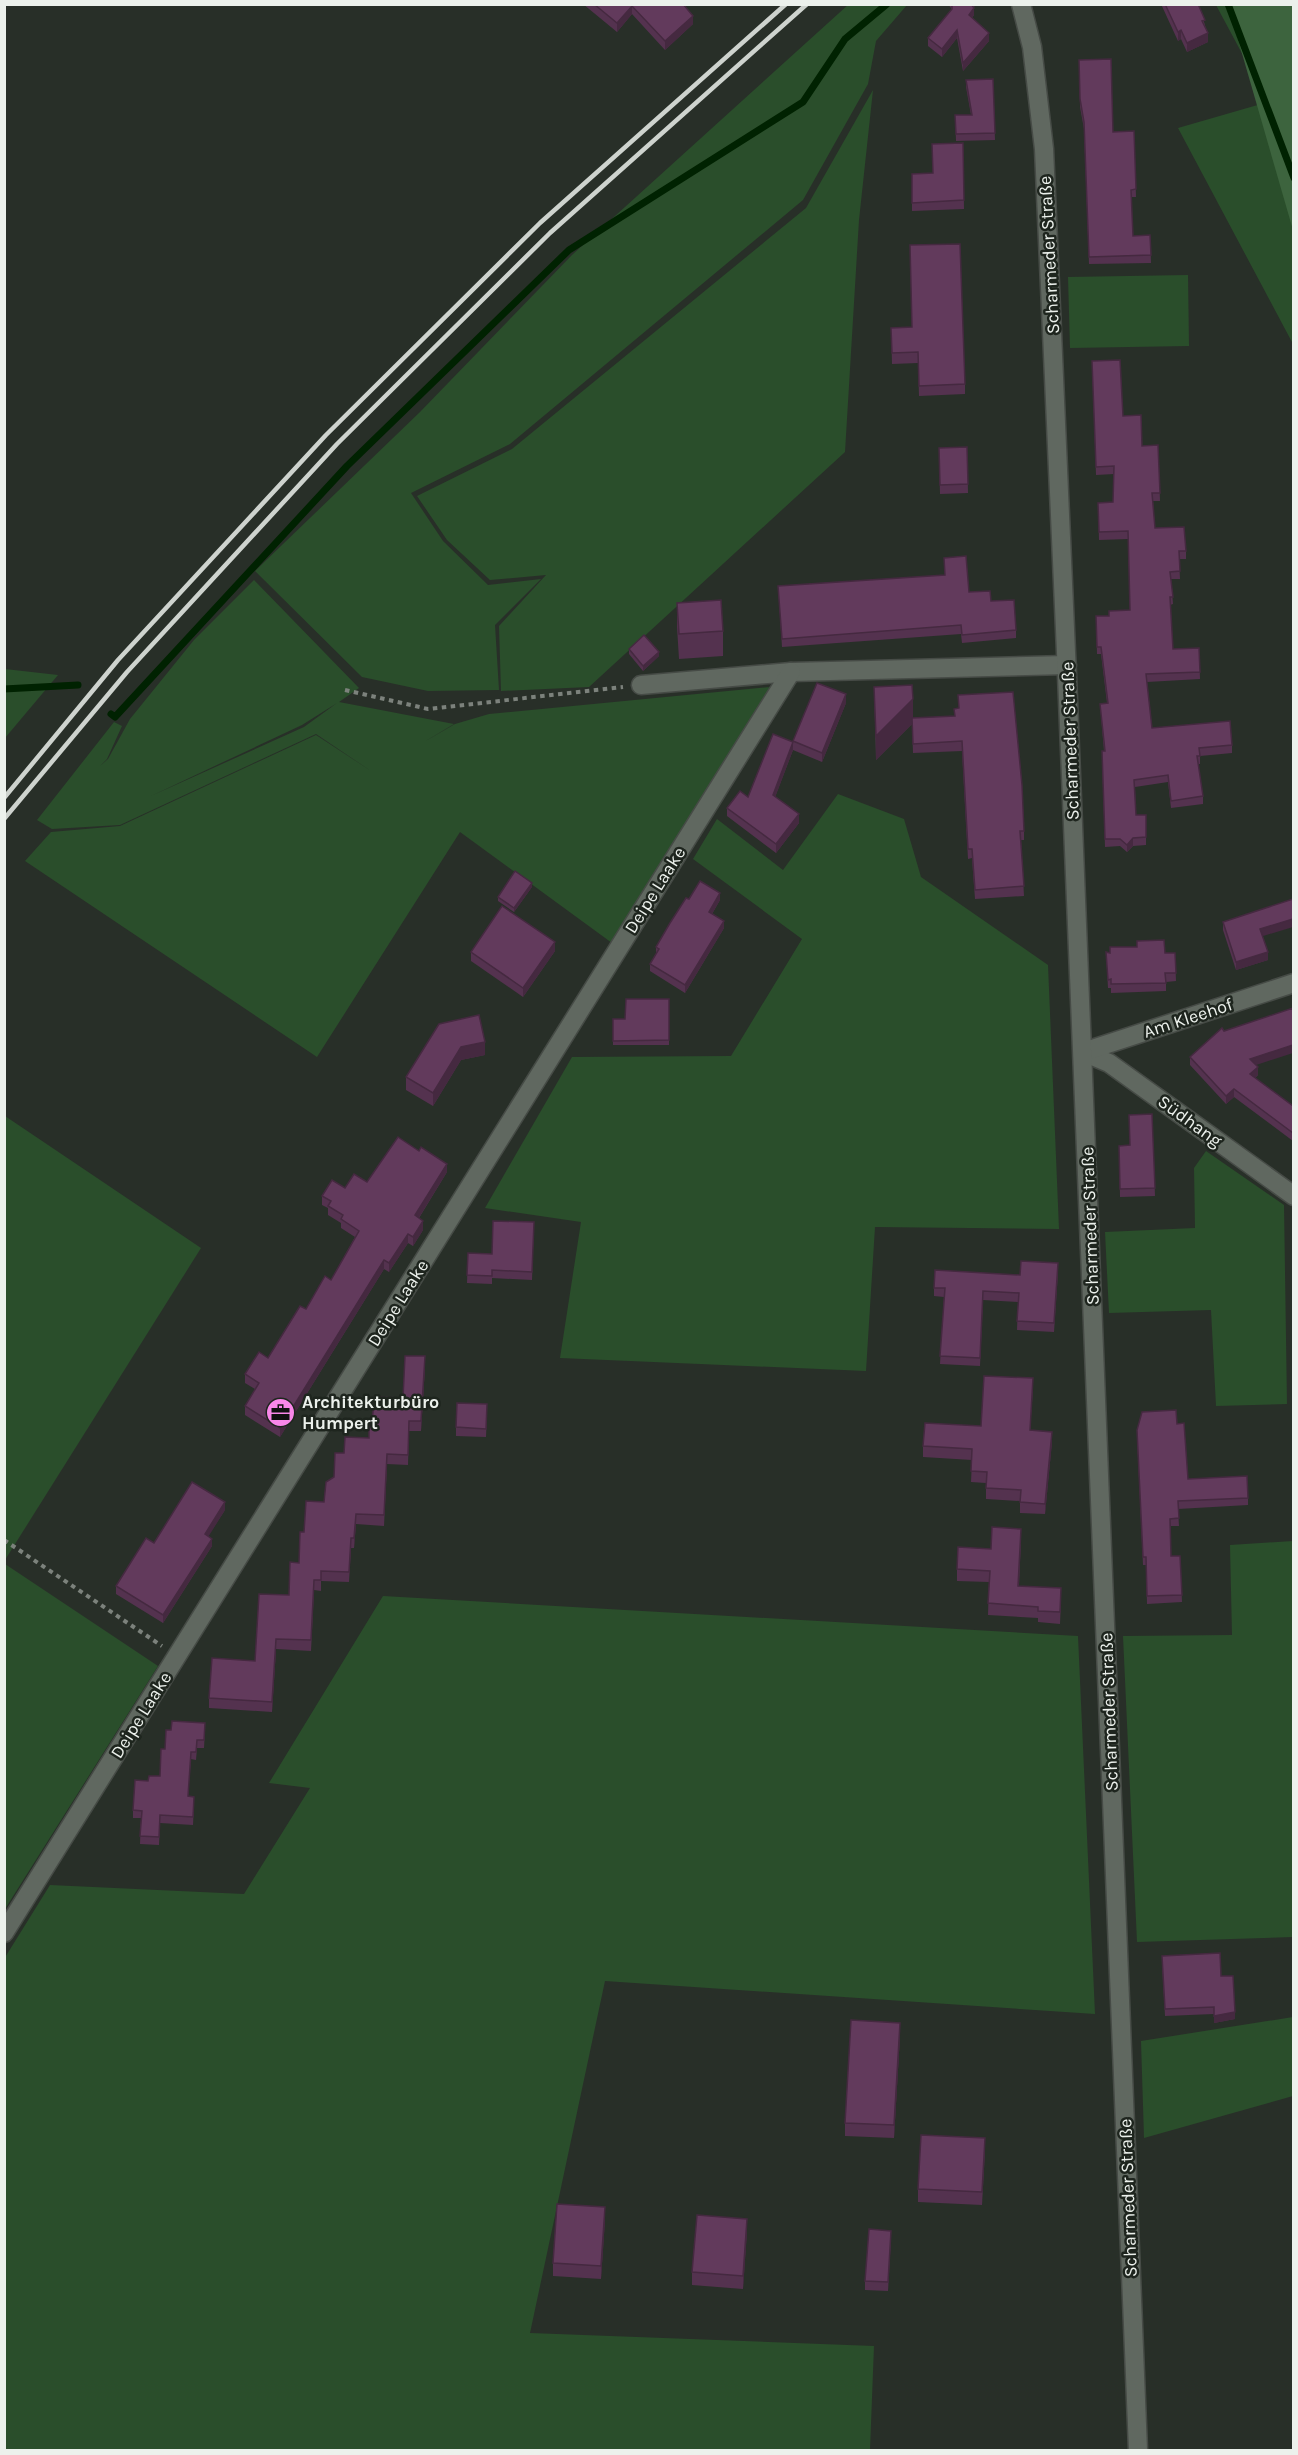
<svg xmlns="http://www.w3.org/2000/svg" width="1298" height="2455" viewBox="0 0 1298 2455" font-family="Karla,sans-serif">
<rect width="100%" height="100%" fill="#282f28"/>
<!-- green -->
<g fill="#2a4e2b" fill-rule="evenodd">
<path d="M 849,4 L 907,5 L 876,41 L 868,84 L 803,200 L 510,444 L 411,493 L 443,541 L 488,585 L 541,579 L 495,625 L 499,690 L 428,691 L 362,677 L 255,571 L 420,412 L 572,255 Z"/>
<path d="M 1216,5 L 1293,5 L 1293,344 L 1178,128 L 1268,102 Z"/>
<path d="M 873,90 L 859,220 L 845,452 L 589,687 L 501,691 L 499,626 L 546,575 L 490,580 L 447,540 L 417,496 L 512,449 L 806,208 Z"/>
<path d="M 1188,275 L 1189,346 L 1070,348 L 1068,277 Z"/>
<path d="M 254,580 L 359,688 L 339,702 L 454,724 L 424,742 L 455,724 L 489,714 L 770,687 L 612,943 L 460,832 L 317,1057 L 25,861 L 51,832 L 120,826 L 316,735 L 371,771 L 316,734 L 120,825 L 52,829 L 37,820 L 114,722 L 122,726 L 107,759 L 100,766 L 108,759 L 130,719 L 194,640 ZM 337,703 L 304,727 L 151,796 L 302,725 Z"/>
<path d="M 5,669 L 58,675 L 5,738 L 4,669 Z"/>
<path d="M 838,794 L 904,819 L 921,877 L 1048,965 L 1059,1229 L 875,1227 L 866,1371 L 560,1358 L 581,1222 L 485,1208 L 572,1057 L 731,1056 L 802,939 L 693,859 L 717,819 L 783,870 Z"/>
<path d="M 5,1116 L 201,1248 L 5,1560 Z"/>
<path d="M 1206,1151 L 1284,1205 L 1287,1404 L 1216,1406 L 1211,1310 L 1109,1313 L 1105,1232 L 1195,1228 L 1194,1168 Z"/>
<path d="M 1293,1541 L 1293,1937 L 1137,1942 L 1123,1636 L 1232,1635 L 1230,1545 Z"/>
<path d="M 5,1564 L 158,1666 L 5,1909 Z"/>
<path d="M 383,1596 L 1078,1636 L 1095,2014 L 605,1981 L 530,2333 L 874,2346 L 870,2450 L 5,2450 L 4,1959 L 50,1885 L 244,1894 L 310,1788 L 269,1783 Z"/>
<path d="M 1293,2017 L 1293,2096 L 1144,2138 L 1141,2041 Z"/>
</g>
<!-- forest -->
<path fill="#3d643e" d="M 1228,5 L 1293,5 L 1293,230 Z"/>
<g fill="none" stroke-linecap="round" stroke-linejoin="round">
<!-- stream -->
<g stroke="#002201" stroke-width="7">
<path d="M 1228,4 L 1294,178"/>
<path d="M 4,689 L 78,685"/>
<path d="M 111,714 L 115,717 L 347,466 L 569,250 L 803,102 L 845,39 L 887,4"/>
</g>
<defs>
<g id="street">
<path d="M 641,685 L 791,672 L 1067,665"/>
<path d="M 1083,1052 L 1109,1063 L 1294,1196"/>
<path d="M 1083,1052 L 1294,983"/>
<path d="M 4,1933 L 791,672"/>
</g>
<path id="secondary" d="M 1021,4 L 1032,47 L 1044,149 L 1067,675 L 1138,2450"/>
</defs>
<!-- street casing -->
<use href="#street" stroke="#464b46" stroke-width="21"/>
<!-- secondary casing -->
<use href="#secondary" stroke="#464b46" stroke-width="21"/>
<!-- path -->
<g stroke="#7c827c" stroke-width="4" stroke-dasharray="4.5 4.5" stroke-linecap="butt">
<path d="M 345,690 L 428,709 L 623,687"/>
<path d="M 4,1540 L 162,1646"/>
</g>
<!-- street -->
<use href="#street" stroke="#606860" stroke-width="18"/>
<!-- secondary -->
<use href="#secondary" stroke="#606860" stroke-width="18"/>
<!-- rail -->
<g stroke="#ced3ce" stroke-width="4.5">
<path d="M 4,798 L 118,660 L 326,435 L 540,223 L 786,4"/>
<path d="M 4,819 L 127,672 L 337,444 L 550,233 L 807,4"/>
</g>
</g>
<!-- wall -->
<g fill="#54324f">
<path d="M 583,4 L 683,4 L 693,24 L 665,50 L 632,14 L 617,32 Z"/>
<path d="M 948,4 L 976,4 L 974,7 L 974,15 L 972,18 L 989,41 L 963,71 L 957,38 L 942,57 L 928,46 L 928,38 L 951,11 L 951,8 Z"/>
<path d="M 1161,4 L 1198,4 L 1205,25 L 1208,42 L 1187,52 L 1181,39 L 1178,41 Z"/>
<path d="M 1079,60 L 1113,132 L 1134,131 L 1136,197 L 1131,197 L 1133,236 L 1150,235 L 1151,263 L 1089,264 L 1084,129 L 1080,107 Z"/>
<path d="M 993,79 L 995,140 L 956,141 L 955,115 L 971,115 L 966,87 L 966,80 Z"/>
<path d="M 963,143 L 964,209 L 912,211 L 912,174 L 933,173 L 932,144 Z"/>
<path d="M 891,328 L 965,384 L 965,394 L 919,396 L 918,363 L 892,364 Z"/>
<path d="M 1092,361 L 1123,416 L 1142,446 L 1158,445 L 1160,501 L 1153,501 L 1155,528 L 1186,551 L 1186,559 L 1179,559 L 1180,579 L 1171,579 L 1173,604 L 1170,605 L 1173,649 L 1199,648 L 1200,679 L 1147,682 L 1152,728 L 1232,745 L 1232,753 L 1200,756 L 1200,764 L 1198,764 L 1203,796 L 1203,804 L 1171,808 L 1168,782 L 1135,787 L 1136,815 L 1146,815 L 1146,845 L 1133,846 L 1127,852 L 1120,846 L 1105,847 L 1102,759 L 1104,751 L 1100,704 L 1107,703 L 1101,654 L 1097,654 L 1096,616 L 1109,616 L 1130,610 L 1128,539 L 1099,540 L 1098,503 L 1113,502 L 1114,474 L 1096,475 Z"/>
<path d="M 967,447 L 968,493 L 940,494 L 939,456 Z"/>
<path d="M 945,575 L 969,592 L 991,601 L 1016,630 L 1016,638 L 962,643 L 961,634 L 782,647 L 778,586 Z"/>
<path d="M 677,603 L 723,631 L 723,656 L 679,659 L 677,627 Z"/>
<path d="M 629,649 L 659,656 L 643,671 L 629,654 Z"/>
<path d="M 874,687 L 913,718 L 954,716 L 1024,831 L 1024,840 L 1021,840 L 1024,896 L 975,899 L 972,858 L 968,859 L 962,751 L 913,753 L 912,724 L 876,760 Z"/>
<path d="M 846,703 L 822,762 L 793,750 L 775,797 L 799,823 L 776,853 L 727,816 L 727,808 L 748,797 L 793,742 Z"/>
<path d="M 532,887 L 514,912 L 498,901 L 498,897 Z"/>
<path d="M 689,899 L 720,900 L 712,914 L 724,928 L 685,993 L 650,971 L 650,964 L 656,954 L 656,947 Z"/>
<path d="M 1223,922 L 1263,937 L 1268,960 L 1236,970 L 1223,930 Z"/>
<path d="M 555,951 L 523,997 L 471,961 L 471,952 Z"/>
<path d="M 1106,952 L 1175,953 L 1176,981 L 1166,982 L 1166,991 L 1111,993 L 1111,988 L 1108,988 Z"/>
<path d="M 669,999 L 669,1045 L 613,1045 L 613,1019 L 625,1019 Z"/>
<path d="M 439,1024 L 485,1055 L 461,1060 L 433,1106 L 406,1090 L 406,1077 Z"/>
<path d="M 1224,1031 L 1256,1065 L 1258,1075 L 1255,1078 L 1293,1106 L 1293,1141 L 1234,1097 L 1226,1104 L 1190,1065 L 1190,1057 Z"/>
<path d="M 1152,1114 L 1155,1196 L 1120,1197 L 1119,1146 L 1129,1145 Z"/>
<path d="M 447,1172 L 419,1218 L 423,1230 L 413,1246 L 408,1243 L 389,1272 L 384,1269 L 280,1437 L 245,1415 L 245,1406 L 255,1389 L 245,1383 L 245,1374 L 268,1358 L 331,1280 L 355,1237 L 341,1228 L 341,1223 L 328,1215 L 328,1208 L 322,1205 L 322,1196 L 345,1188 Z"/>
<path d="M 534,1222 L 532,1280 L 492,1278 L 492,1284 L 467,1283 L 468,1253 L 492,1254 Z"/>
<path d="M 1058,1272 L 1054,1332 L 1017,1330 L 1018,1302 L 983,1300 L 980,1366 L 940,1364 L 944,1297 L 934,1296 L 934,1288 L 1020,1275 Z"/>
<path d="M 425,1367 L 421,1431 L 409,1431 L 408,1465 L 387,1464 L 384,1526 L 356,1524 L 354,1548 L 351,1548 L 349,1582 L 321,1581 L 321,1591 L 314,1590 L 311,1651 L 276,1649 L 272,1712 L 209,1708 L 209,1698 L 255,1661 L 289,1595 L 299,1563 L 304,1532 L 324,1502 L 344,1453 L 369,1438 L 372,1426 L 403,1398 Z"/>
<path d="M 1033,1389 L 1030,1430 L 1052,1442 L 1045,1514 L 1020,1513 L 1020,1501 L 986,1499 L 986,1483 L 971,1482 L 972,1460 L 923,1457 L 923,1446 L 981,1426 Z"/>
<path d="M 487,1413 L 486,1437 L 456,1436 L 456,1427 Z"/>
<path d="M 1177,1424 L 1188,1479 L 1248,1498 L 1248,1505 L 1178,1509 L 1179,1526 L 1170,1526 L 1171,1556 L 1180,1556 L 1182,1602 L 1147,1604 L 1146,1565 L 1143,1565 L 1137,1437 Z"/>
<path d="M 225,1510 L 208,1536 L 212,1546 L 163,1623 L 116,1594 L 116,1586 L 154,1543 Z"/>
<path d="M 1021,1541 L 1019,1586 L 1061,1600 L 1060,1624 L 1038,1622 L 1038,1618 L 988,1615 L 989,1582 L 957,1581 L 957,1569 L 991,1549 Z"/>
<path d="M 205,1730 L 204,1748 L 197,1748 L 196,1760 L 191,1759 L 188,1796 L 194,1804 L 193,1825 L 160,1823 L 159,1845 L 140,1844 L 141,1818 L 133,1818 L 133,1810 L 148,1781 L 160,1776 L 165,1749 Z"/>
<path d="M 1162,1963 L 1221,1976 L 1235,2019 L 1214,2023 L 1214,2014 L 1165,2016 Z"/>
<path d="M 900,2036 L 894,2138 L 845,2136 L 845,2123 Z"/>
<path d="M 985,2151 L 982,2205 L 918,2202 L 918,2189 Z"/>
<path d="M 605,2220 L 601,2279 L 553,2276 L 553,2263 Z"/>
<path d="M 747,2231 L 743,2289 L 692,2285 L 692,2272 Z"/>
<path d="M 891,2239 L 888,2291 L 865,2290 L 865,2281 Z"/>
</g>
<!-- shaded-wall -->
<g fill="#452940">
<path d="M 632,6 L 632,14 L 617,32 L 617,23 Z"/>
<path d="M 974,8 L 974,15 L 969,23 L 969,15 Z"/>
<path d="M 693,16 L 693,24 L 665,50 L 665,41 Z"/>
<path d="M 957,30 L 957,38 L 942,57 L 942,49 Z"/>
<path d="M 1181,30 L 1181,39 L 1178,41 L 1178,32 Z"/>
<path d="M 989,33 L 989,41 L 963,71 L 963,63 Z"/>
<path d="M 1208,33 L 1208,42 L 1187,52 L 1187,43 Z"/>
<path d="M 659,652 L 659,656 L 643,671 L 643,666 Z"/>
<path d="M 846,694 L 846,703 L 822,762 L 822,753 Z"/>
<path d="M 913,699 L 913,723 L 876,760 L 876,736 Z"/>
<path d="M 793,742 L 793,750 L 773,803 L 773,795 Z"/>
<path d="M 799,814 L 799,823 L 776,853 L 776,844 Z"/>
<path d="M 1133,838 L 1133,846 L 1127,852 L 1127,845 Z"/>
<path d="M 532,883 L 532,887 L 514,912 L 514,908 Z"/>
<path d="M 720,893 L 720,900 L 709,919 L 709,912 Z"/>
<path d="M 1293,919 L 1293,927 L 1260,937 L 1260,929 Z"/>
<path d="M 724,921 L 724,928 L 685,993 L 685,985 Z"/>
<path d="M 555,942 L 555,951 L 523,997 L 523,988 Z"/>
<path d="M 1268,952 L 1268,960 L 1236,970 L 1236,962 Z"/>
<path d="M 485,1042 L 485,1055 L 461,1060 L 433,1106 L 433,1093 L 461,1047 Z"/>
<path d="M 1293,1045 L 1293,1053 L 1250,1067 L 1250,1059 Z"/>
<path d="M 1258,1067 L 1258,1075 L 1250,1083 L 1250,1074 Z"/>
<path d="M 1234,1089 L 1234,1097 L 1226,1104 L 1226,1096 Z"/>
<path d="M 447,1164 L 447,1172 L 415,1224 L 415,1215 Z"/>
<path d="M 423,1221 L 423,1230 L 413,1246 L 413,1237 Z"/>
<path d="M 408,1234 L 408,1243 L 389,1272 L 389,1263 Z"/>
<path d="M 384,1260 L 384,1269 L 280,1437 L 280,1428 Z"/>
<path d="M 425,1356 L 425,1367 L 421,1431 L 421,1421 Z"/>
<path d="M 1052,1432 L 1052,1442 L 1045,1514 L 1045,1504 Z"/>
<path d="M 225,1502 L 225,1510 L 205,1542 L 205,1534 Z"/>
<path d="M 356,1514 L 356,1524 L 354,1548 L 354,1538 Z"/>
<path d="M 212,1539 L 212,1546 L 163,1623 L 163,1615 Z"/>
<path d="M 276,1639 L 276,1649 L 272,1712 L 272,1702 Z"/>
<path d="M 1235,2012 L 1235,2019 L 1214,2023 L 1214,2016 Z"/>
<path d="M 900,2023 L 900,2036 L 894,2138 L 894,2125 Z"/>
<path d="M 605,2207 L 605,2220 L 601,2279 L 601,2266 Z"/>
<path d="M 747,2219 L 747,2231 L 743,2289 L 743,2276 Z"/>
</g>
<!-- building -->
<g fill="#623a5c" stroke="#452940" stroke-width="1.5">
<path d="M 594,4 L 683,4 L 693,16 L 665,41 L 632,6 L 617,23 Z"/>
<path d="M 952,4 L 971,4 L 974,8 L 969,15 L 989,33 L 963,63 L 957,30 L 942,49 L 928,38 L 952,9 Z"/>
<path d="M 1165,4 L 1198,4 L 1205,20 L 1202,21 L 1208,33 L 1187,43 L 1181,30 L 1178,32 Z"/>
<path d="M 1111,59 L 1113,132 L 1134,131 L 1136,189 L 1131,190 L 1133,236 L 1150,235 L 1151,255 L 1089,257 L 1084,122 L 1080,99 L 1079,60 Z"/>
<path d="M 993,79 L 995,133 L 956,134 L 955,115 L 972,115 L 966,80 Z"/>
<path d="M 963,143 L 964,200 L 912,203 L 912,174 L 933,173 L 932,144 Z"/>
<path d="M 960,244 L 965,384 L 919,386 L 918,352 L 892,353 L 891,328 L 912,327 L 910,245 Z"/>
<path d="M 1120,360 L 1123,416 L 1141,415 L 1142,446 L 1158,445 L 1160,493 L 1152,493 L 1155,528 L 1184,527 L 1186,551 L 1179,551 L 1180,571 L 1170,572 L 1173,597 L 1170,597 L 1173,649 L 1199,648 L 1200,672 L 1146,674 L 1152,728 L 1230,721 L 1232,745 L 1199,748 L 1200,756 L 1197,756 L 1203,796 L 1171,801 L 1168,775 L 1134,780 L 1136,815 L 1146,815 L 1146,837 L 1133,838 L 1127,845 L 1120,839 L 1105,839 L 1102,751 L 1105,751 L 1100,704 L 1108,703 L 1101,647 L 1097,647 L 1096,616 L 1109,616 L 1109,611 L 1130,610 L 1128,531 L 1099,532 L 1098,503 L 1113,502 L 1114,466 L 1096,467 L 1092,361 Z"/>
<path d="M 967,447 L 968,484 L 940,485 L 939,448 Z"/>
<path d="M 966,556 L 969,592 L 990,591 L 991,601 L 1014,600 L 1016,630 L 962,635 L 961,625 L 782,639 L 778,586 L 945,575 L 944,558 Z"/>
<path d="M 721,600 L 723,631 L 679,634 L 677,603 Z"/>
<path d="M 644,635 L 659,652 L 643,666 L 629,649 Z"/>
<path d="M 817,683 L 846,694 L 822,753 L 793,741 Z"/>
<path d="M 912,685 L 913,699 L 876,736 L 874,687 Z"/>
<path d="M 1013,692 L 1022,785 L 1024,831 L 1020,831 L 1024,886 L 975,890 L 972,849 L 968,849 L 962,741 L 913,744 L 912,718 L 955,716 L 954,709 L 959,708 L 958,695 Z"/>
<path d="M 773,734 L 793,742 L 773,795 L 799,814 L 776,844 L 727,808 L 740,791 L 748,797 Z"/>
<path d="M 515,871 L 532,883 L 514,908 L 498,897 Z"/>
<path d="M 700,881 L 720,893 L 709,912 L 724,921 L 685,985 L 650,964 L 659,949 L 656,947 L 670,923 L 686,898 L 689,899 Z"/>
<path d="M 1293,899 L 1293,919 L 1260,929 L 1268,952 L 1236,962 L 1223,922 Z"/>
<path d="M 502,906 L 555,942 L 523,988 L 471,952 Z"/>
<path d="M 1164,940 L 1165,953 L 1175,953 L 1176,973 L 1165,973 L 1166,983 L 1111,984 L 1111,979 L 1108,980 L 1106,952 L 1110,953 L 1110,947 L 1137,947 L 1137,941 Z"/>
<path d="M 626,999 L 669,999 L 669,1040 L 613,1041 L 613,1019 L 625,1019 Z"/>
<path d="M 1293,1008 L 1293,1045 L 1250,1059 L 1258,1067 L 1250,1074 L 1293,1106 L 1293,1133 L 1234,1089 L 1226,1096 L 1190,1057 L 1222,1028 L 1224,1031 Z"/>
<path d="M 479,1015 L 485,1042 L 461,1047 L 433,1093 L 406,1077 L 439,1024 Z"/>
<path d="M 1152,1114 L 1155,1188 L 1120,1189 L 1119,1146 L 1130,1145 L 1129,1115 Z"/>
<path d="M 398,1137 L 419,1151 L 421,1147 L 447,1164 L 415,1215 L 423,1221 L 413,1237 L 408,1234 L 389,1263 L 384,1260 L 280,1428 L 245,1406 L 259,1383 L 245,1374 L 259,1352 L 268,1358 L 300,1306 L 306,1309 L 325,1276 L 331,1280 L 359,1231 L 341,1219 L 343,1215 L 328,1206 L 331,1201 L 322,1196 L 332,1180 L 345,1188 L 354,1174 L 367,1182 Z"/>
<path d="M 493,1221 L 534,1222 L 532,1272 L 492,1270 L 492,1276 L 467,1275 L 468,1253 L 492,1254 Z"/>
<path d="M 1021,1261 L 1058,1263 L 1054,1323 L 1017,1321 L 1019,1293 L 983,1291 L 980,1358 L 940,1356 L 945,1288 L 934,1288 L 935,1270 L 1020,1275 Z"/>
<path d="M 405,1356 L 425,1356 L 421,1421 L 409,1421 L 408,1455 L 387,1454 L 384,1515 L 356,1514 L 354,1538 L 351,1538 L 349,1572 L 321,1571 L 321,1580 L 314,1580 L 311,1640 L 276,1639 L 272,1702 L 209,1698 L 212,1658 L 255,1661 L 259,1594 L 289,1595 L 290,1562 L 299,1563 L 300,1532 L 304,1532 L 306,1501 L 324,1502 L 326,1482 L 334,1477 L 335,1453 L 344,1453 L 345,1437 L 369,1438 L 369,1426 L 372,1426 L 374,1397 L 403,1398 Z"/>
<path d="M 984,1376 L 1033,1378 L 1030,1430 L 1052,1432 L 1045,1504 L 1020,1502 L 1021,1490 L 986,1488 L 987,1472 L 971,1471 L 972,1449 L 923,1446 L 925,1423 L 981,1426 Z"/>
<path d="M 457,1403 L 487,1404 L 486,1429 L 456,1427 Z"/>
<path d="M 1176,1410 L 1177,1424 L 1184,1423 L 1188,1479 L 1247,1476 L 1248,1498 L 1178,1501 L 1179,1518 L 1170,1519 L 1171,1556 L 1180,1556 L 1182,1595 L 1147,1596 L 1146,1557 L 1143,1557 L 1137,1430 L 1142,1412 Z"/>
<path d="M 192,1482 L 225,1502 L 205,1534 L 212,1539 L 163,1615 L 116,1586 L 146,1538 L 154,1543 Z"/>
<path d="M 992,1527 L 1021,1529 L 1018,1586 L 1061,1588 L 1060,1612 L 1038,1611 L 1038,1607 L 988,1603 L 990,1571 L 957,1569 L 958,1547 L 991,1549 Z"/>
<path d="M 172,1721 L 205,1723 L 204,1740 L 197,1740 L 196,1752 L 191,1752 L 188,1796 L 194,1797 L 193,1817 L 160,1815 L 159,1837 L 140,1836 L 142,1811 L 133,1810 L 135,1780 L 148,1781 L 149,1776 L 160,1776 L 161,1749 L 165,1749 L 166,1730 L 171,1730 Z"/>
<path d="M 1220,1953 L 1221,1976 L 1233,1976 L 1235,2012 L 1214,2016 L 1214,2007 L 1165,2009 L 1162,1956 Z"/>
<path d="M 851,2020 L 900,2023 L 894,2125 L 845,2123 Z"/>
<path d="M 921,2135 L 985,2138 L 982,2192 L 918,2189 Z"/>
<path d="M 557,2204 L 605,2207 L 601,2266 L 553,2263 Z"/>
<path d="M 697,2215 L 747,2219 L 743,2276 L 692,2272 Z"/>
<path d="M 869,2229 L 891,2231 L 888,2282 L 865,2281 Z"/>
</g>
<!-- icons -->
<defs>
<symbol id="office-disc" viewBox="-11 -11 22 22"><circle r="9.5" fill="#f987e9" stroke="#1e251e"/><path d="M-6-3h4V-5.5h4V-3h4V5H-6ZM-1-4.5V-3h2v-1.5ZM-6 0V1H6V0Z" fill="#111"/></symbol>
</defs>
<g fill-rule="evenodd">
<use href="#office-disc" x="264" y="1396" width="33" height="33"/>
</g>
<g text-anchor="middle" stroke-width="5" stroke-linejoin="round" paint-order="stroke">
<!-- street labels -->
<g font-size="18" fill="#ecf1ec" stroke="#1e251e">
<text transform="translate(1049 255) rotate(-93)" y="6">Scharmeder Straße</text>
<text transform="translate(1070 741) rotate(-92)" y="6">Scharmeder Straße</text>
<text transform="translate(655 890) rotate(-58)" y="6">Deipe Laake</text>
<text transform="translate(1188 1018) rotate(-18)" y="6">Am Kleehof</text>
<text transform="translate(1190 1121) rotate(36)" y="6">Südhang</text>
<text transform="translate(1090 1226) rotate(-92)" y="6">Scharmeder Straße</text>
<text transform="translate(398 1303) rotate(-58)" y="6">Deipe Laake</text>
<text transform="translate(1109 1712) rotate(-92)" y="6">Scharmeder Straße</text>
<text transform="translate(141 1715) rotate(-58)" y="6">Deipe Laake</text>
<text transform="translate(1128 2198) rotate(-92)" y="6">Scharmeder Straße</text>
</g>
<!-- poi labels -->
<g font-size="18" font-weight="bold" fill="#ecf1ec" stroke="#1e251e" text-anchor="start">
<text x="302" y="1408">Architekturbüro<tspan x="302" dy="21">Humpert</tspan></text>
</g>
</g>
<!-- border -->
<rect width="1298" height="2455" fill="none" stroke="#ecf1ec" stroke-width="12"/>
</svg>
